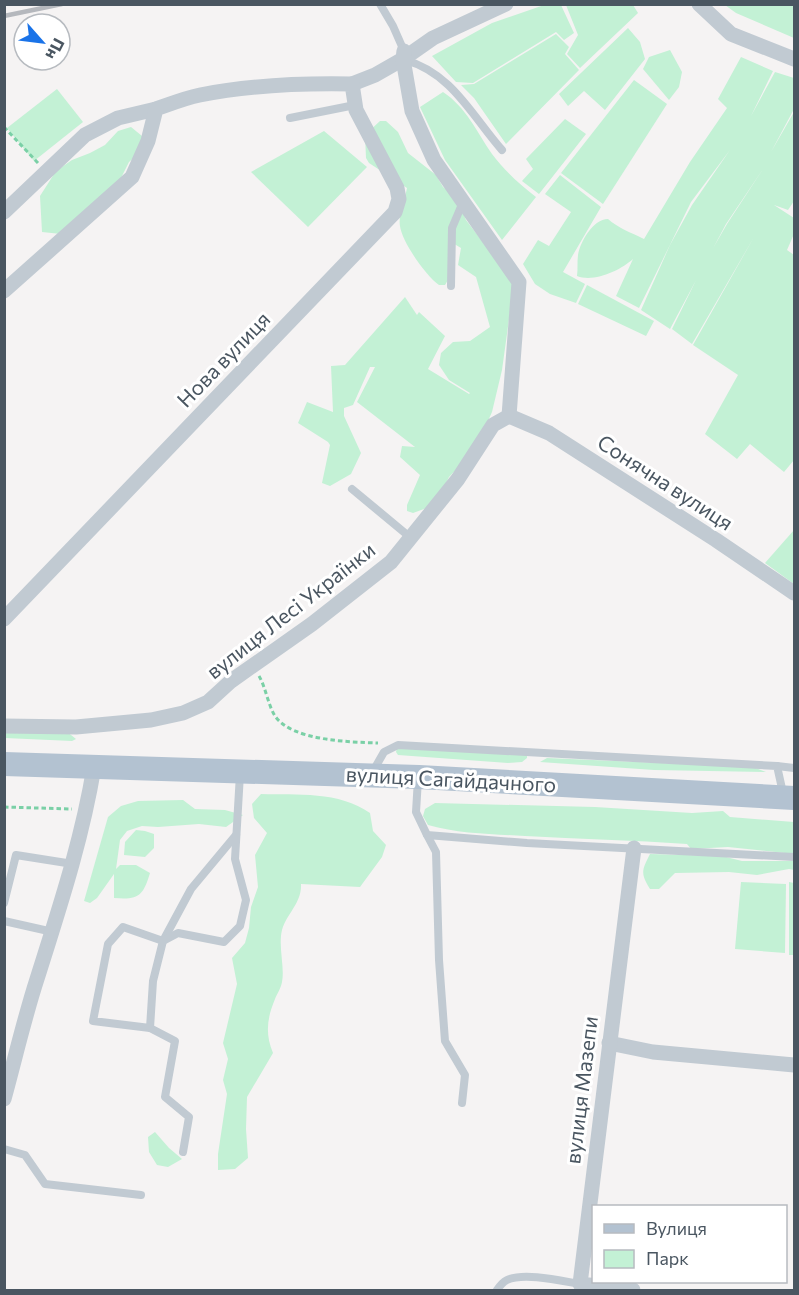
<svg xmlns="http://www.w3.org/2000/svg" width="799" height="1295" viewBox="0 0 799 1295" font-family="Commissioner,sans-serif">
<rect width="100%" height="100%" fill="#f5f3f3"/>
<!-- green -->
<g fill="#c3f1d5">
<path d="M 547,4 L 561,5 L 574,33 L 564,40 L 556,32 L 473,83 L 456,82 L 432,56 L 492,23 Z"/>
<path d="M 566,5 L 633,5 L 638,13 L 580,68 L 567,54 L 578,35 Z"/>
<path d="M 725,5 L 794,5 L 794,38 L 736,13 Z"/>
<path d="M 628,28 L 640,42 L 645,59 L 605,110 L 584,91 L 568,106 L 559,94 Z"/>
<path d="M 556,34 L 569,47 L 565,54 L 579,70 L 506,144 L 474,98 L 461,85 L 474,84 Z"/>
<path d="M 670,50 L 682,72 L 679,87 L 669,100 L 643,69 L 649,57 Z"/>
<path d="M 741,57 L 773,71 L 751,116 L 775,72 L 794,78 L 794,109 L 771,152 L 794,112 L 794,201 L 788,210 L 774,205 L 794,218 L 794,234 L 787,250 L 794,255 L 794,460 L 784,472 L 750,444 L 737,459 L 705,434 L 738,375 L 693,345 L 754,237 L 692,344 L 672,329 L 704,264 L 727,224 L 763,169 L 726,224 L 670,329 L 641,310 L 670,245 L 692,205 L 730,150 L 691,202 L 639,308 L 616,296 L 633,259 C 621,270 594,283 577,276 C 578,269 577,262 578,255 C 580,242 593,219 608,219 C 618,228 632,233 644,239 L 690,162 L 727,108 L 718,99 Z"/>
<path d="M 634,80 L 667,104 L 603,204 L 561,173 Z"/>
<path d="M 57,89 L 83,122 L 34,161 L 7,128 Z"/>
<path d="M 443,92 C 466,107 477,132 492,154 C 505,171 519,184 536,197 L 502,240 L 445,160 L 420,107 Z"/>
<path d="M 565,119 L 586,134 L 539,194 L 522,181 L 533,169 L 526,159 Z"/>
<path d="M 380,121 L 386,121 L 398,132 L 408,153 L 436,175 L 443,187 L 463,202 L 463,213 L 466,220 L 514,283 L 502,370 L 492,412 L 475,450 L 449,477 L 435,505 L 413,513 L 407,511 L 407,505 L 420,475 L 400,457 L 402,446 L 415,447 L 357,402 L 375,367 L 370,367 L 353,405 L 344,408 L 344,416 L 361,453 L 351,474 L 330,486 L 322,483 L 330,445 L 328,442 L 298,423 L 307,402 L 333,412 L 331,366 L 345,365 L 405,297 L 417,315 L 419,312 L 445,336 L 428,369 L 469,394 L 470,393 L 449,380 L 439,365 L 441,353 L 453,342 L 470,341 L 490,327 L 476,277 L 458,265 L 461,248 L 451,242 L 448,280 L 445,285 L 439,285 C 426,276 402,242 400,226 C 398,215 405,199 407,188 L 369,163 L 366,158 L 365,135 Z"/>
<path d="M 131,127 L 142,136 L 140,152 L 129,162 L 116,188 L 61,234 L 42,232 L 40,196 L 56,171 L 72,160 L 90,153 L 105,145 L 118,131 Z"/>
<path d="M 324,131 L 367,167 L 308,227 L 251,172 Z"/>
<path d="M 560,175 L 601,207 L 563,272 L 585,284 L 576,303 L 550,294 L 535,284 L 523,264 L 538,240 L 549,246 L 571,212 L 545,194 Z"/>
<path d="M 587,285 L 654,321 L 646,336 L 578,304 Z"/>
<path d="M 794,530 L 794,584 L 765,563 Z"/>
<path d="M 4,730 L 66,731 L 76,739 L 72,741 L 5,738 Z"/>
<path d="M 397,748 L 527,755 L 527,758 L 522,762 L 508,763 L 398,755 L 396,752 Z"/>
<path d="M 547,758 L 753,767 L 766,772 L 654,770 L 540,762 Z"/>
<path d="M 261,794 C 297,795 339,791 370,813 L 373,831 L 386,845 L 382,857 L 360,887 L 301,884 C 302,903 287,913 282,930 C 278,947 285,967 282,982 C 281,988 277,994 275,999 C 267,1018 265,1034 273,1053 L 247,1097 L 246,1129 L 248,1158 L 235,1169 L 218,1170 L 218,1154 L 227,1094 L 223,1080 L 228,1059 L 223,1043 L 237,984 L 232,958 L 245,943 L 249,928 L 251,907 L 258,887 L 255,855 L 267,833 L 254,818 L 252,804 Z"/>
<path d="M 183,800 L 195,809 L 225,810 L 243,815 L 226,827 L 199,824 L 158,827 L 142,826 L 127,831 L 120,840 L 116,869 L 120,865 L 136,865 L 150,873 C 143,896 139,900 114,898 L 114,874 L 97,898 L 90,903 L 84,901 L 108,817 L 121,806 L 138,801 Z"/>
<path d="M 435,803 L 595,807 L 692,813 L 723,811 L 730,817 L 794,822 L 794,854 L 728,847 L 691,849 L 687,844 C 633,840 579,839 525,836 C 492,834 459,834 428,825 L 423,816 L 425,809 Z"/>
<path d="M 136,830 L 145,831 L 154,834 L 154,848 L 145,857 L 124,855 L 125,842 Z"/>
<path d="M 650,854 L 722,856 L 742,861 L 794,861 L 794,870 L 789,869 L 757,875 L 729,872 L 675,873 L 659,889 L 650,889 C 640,873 642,870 650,854 Z"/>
<path d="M 741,882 L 786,884 L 785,953 L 735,949 Z"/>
<path d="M 789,882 L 794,883 L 794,955 L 789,955 Z"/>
<path d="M 155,1132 L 169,1148 L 182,1159 L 168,1167 L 157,1165 L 149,1152 L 148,1137 Z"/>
</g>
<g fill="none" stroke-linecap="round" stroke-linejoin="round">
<!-- path -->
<g stroke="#7ad0a6" stroke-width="3" stroke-dasharray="4.5 3" stroke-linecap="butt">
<path d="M 4,127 L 38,163"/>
<path d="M 259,676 C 266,688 268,705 275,716 C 292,741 350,742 378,743"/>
<path d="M 4,807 L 72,809"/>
</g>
<!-- lane -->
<g stroke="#c1cad2" stroke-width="8">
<path d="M 380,4 L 393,26 L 404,51"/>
<path d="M 405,60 C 452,73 472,116 502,150"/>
<path d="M 290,118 L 355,105"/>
<path d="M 451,286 L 452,228 L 463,202"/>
<path d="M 352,489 L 411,538"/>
<path d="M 777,766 L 794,768"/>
<path d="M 372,773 L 384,752 L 398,745 L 777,766 L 783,793"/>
<path d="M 418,779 L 416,812 L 427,835 L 527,843 L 794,857"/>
<path d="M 427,835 L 436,852 L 439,960 L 445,1041 L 465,1075 L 462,1103"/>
<path d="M 4,903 L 16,855 L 73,864"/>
<path d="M 4,921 L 53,932"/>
<path d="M 150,1028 L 93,1021 L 108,944 L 123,927 L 163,941 L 191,889 L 236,835"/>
<path d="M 4,1149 L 25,1155 L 45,1184 L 141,1195"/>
<path d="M 183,1152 L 189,1117 L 165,1097 L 175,1041 L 150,1028 L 153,981 L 163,941 L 178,933 L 224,942 L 240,926 L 246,900 L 235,859 L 240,774"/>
<path d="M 497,1290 C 499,1287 503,1282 507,1280 C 524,1272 562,1281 580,1284"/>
</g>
<!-- street -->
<g stroke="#c1cad2" stroke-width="15">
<path d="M 699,4 L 731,34 L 794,59"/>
<path d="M 352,84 L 375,75 L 403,59 L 433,38 L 506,4"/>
<path d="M 4,212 L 85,135 L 118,118 L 156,109"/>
<path d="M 4,291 L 132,177 L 148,141 L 156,109 C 170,104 185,98 200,95 C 250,85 300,83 352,84 L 356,110 L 397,188 L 399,199 L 395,212 L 4,619"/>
<path d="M 509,416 L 549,433 L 716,540 L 794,593"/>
<path d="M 4,726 L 76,727 L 151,720 L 183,713 L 208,702 L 231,681 L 312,624 L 391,562 L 458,479 L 493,425 L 509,416 L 519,282 L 434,160 L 412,111 L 403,59 L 404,51"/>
<path d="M 609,1043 L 653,1052 L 794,1065"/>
<path d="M 4,1099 C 15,1059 24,1019 37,979 C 59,909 82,840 94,767"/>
<path d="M 633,1290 L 580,1284 L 634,848"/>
</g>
<!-- primary -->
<path stroke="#b3c2d1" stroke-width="24" d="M 4,764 L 419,777 L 794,798"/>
<!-- rail -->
<path stroke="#b5b8bd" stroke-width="4.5" d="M 4,16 L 62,4"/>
</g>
<g text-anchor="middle" stroke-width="6" stroke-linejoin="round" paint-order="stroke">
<!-- street labels -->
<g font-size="21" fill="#4a5661" stroke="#fff">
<text transform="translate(224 360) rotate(-46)" y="7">Нова вулиця</text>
<text transform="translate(665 483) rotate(33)" y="7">Сонячна вулиця</text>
<text transform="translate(291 611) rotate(-38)" y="7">вулиця Лесі Українки</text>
<text transform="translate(451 780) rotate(3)" y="7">вулиця Сагайдачного</text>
<text transform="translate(582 1090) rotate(-83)" y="7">вулиця Мазепи</text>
</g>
</g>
<!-- border -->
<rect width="799" height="1295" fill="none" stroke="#4a5661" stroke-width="12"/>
<!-- legend -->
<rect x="592" y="1205" width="195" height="78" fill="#ffffff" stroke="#b7bbc0" stroke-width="1.5"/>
<rect x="604" y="1224" width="30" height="9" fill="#b3c2d1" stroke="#b7bbc0" stroke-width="1.5"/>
<text x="646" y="1235" font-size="18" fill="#4a5661">Вулиця</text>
<rect x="604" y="1250" width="30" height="18" fill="#c3f1d5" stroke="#b7bbc0" stroke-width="1.5"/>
<text x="646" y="1265" font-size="18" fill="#4a5661">Парк</text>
<!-- north arrow -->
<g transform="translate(42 42) rotate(118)"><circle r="28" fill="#ffffff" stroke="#b7bbc0" stroke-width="1.5"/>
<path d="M0-4.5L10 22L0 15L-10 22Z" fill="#1a73e8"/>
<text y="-9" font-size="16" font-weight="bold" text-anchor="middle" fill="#4a5661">Пн</text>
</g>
</svg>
